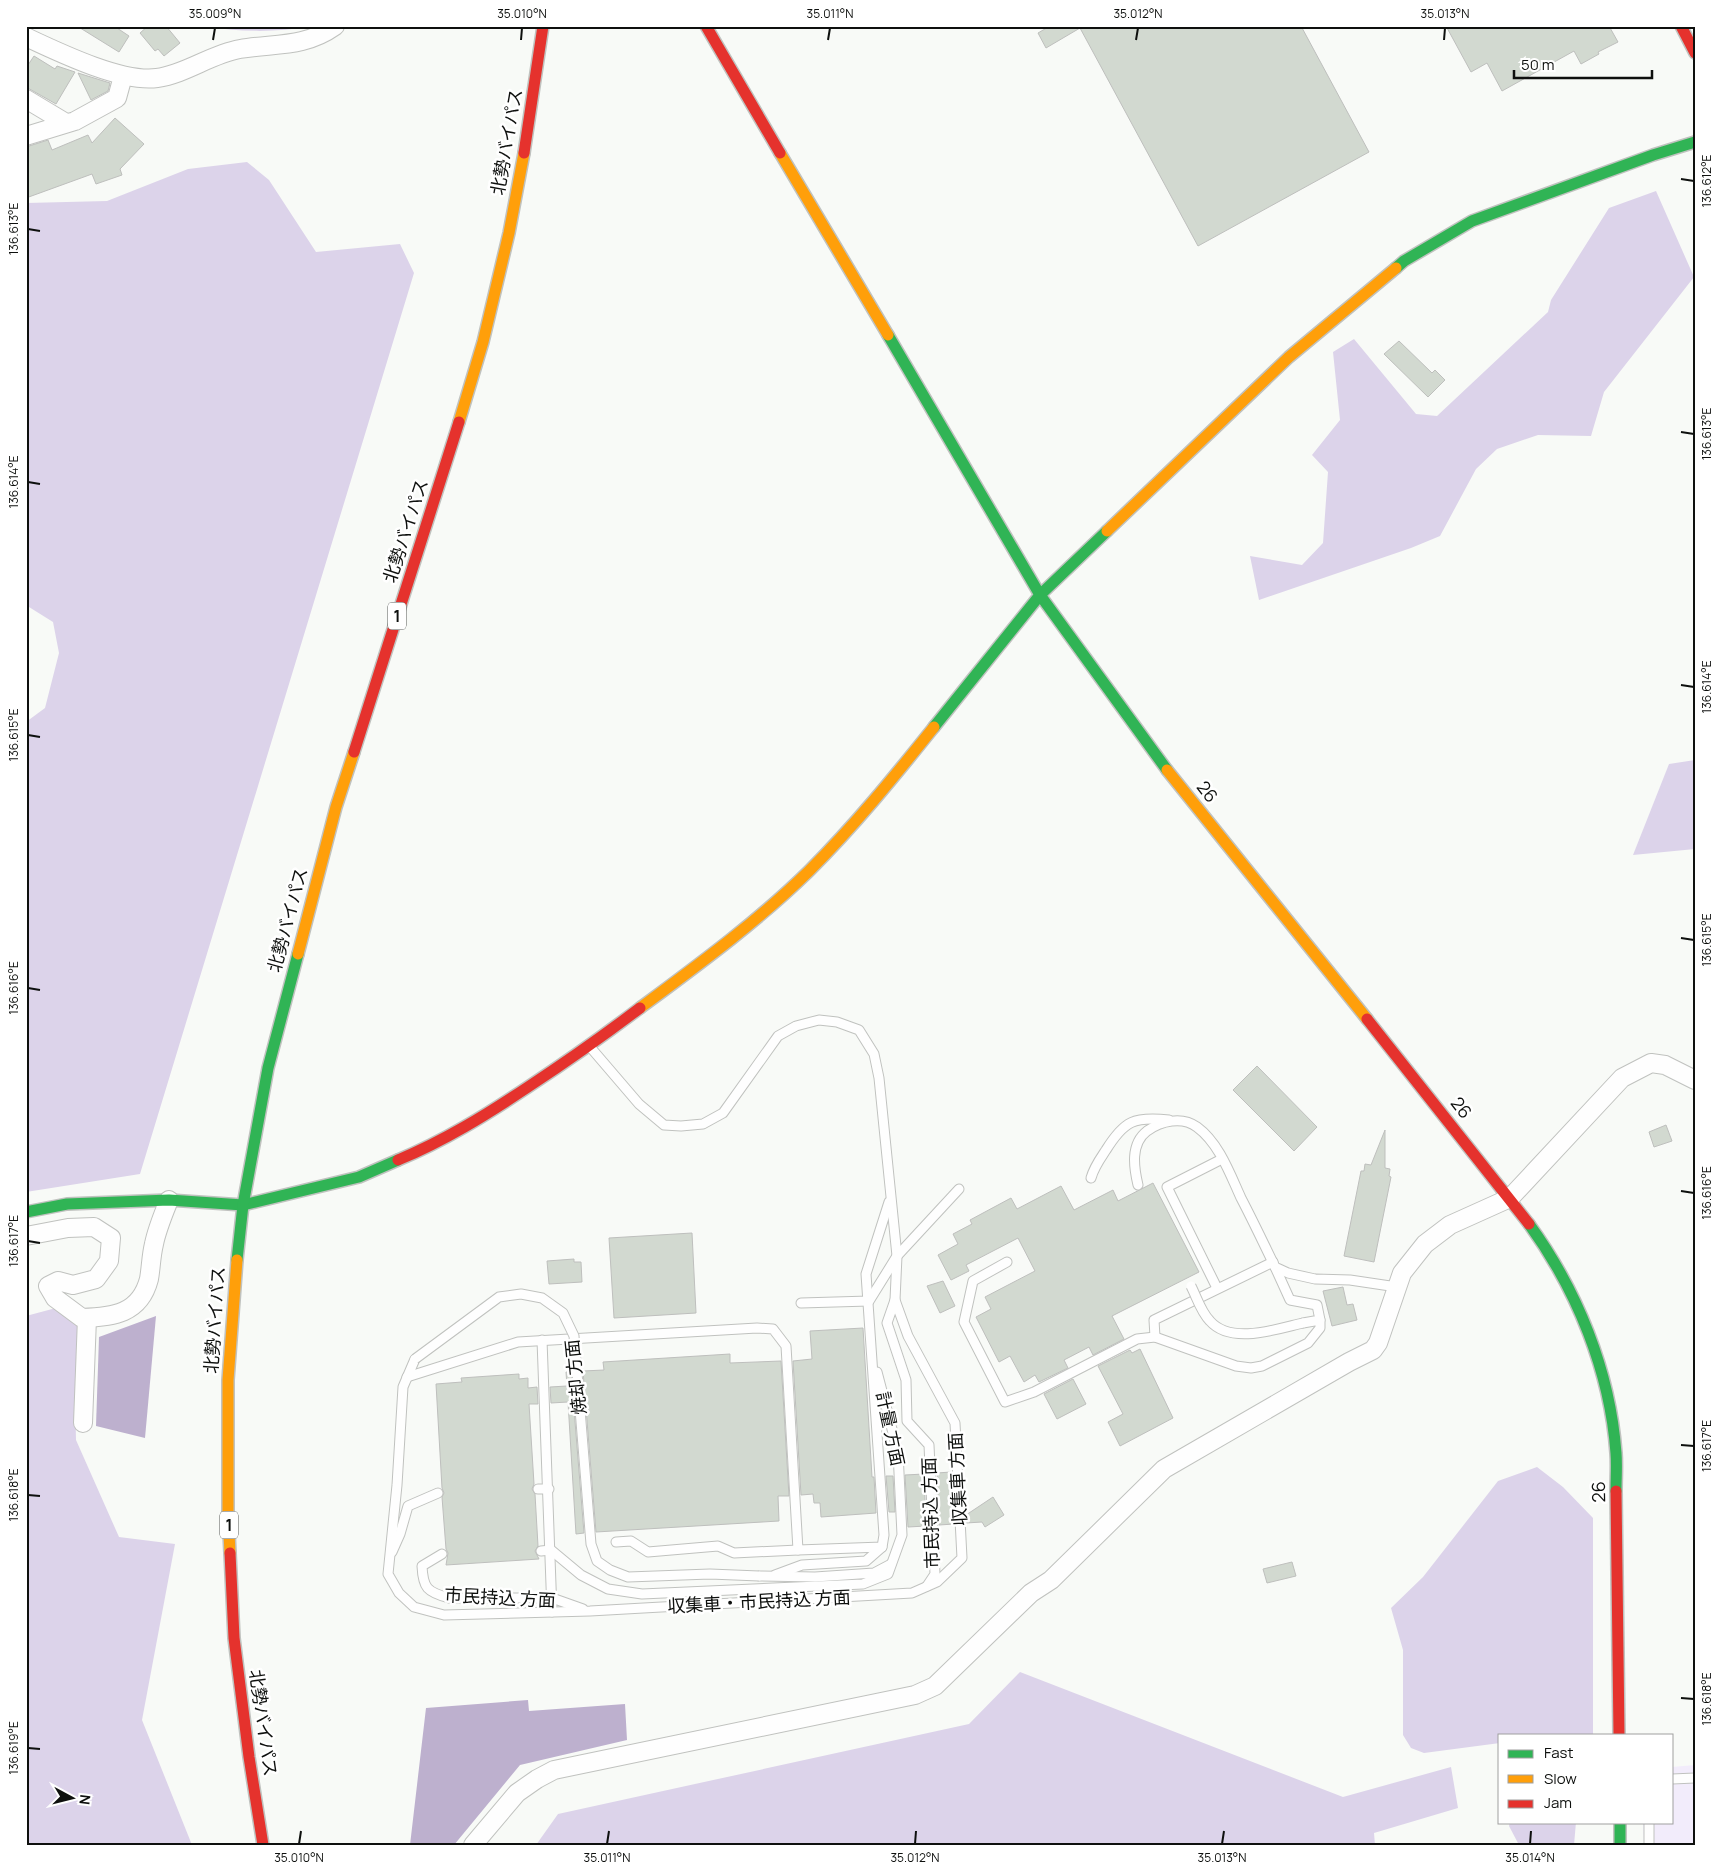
<svg xmlns="http://www.w3.org/2000/svg" width="1721" height="1871" viewBox="0 0 1721 1871" font-family="Manrope,'Noto Sans JP',sans-serif">
<rect width="100%" height="100%" fill="#f8faf7"/>
<!-- green -->
<path fill="#f2ecfb" d="M 1695,1765 L 1695,1845 L 1644,1845 L 1643,1822 L 1672,1822 L 1672,1767 Z"/>
<!-- forest -->
<g fill="#dcd3ea">
<path d="M 203,26 L 311,26 C 276,33 239,32 203,26 Z"/>
<path d="M 247,162 L 269,180 L 316,252 L 400,244 L 414,273 L 140,1174 L 26,1192 L 26,722 L 45,708 L 59,653 L 53,622 L 29,607 L 26,607 L 26,203 L 107,201 L 188,169 Z"/>
<path d="M 1656,191 L 1694,277 L 1604,392 L 1591,436 L 1538,435 L 1497,449 L 1476,469 L 1440,536 L 1411,548 L 1259,600 L 1250,556 L 1302,565 L 1323,543 L 1328,472 L 1312,455 L 1340,420 L 1333,352 L 1354,339 L 1416,414 L 1437,416 L 1548,312 L 1551,300 L 1609,208 Z"/>
<path d="M 1695,760 L 1695,849 L 1633,855 L 1669,764 Z"/>
<path d="M 56,1308 L 80,1326 L 75,1396 L 76,1440 L 119,1537 L 175,1544 L 142,1720 L 192,1845 L 26,1845 L 26,1316 Z"/>
<path d="M 1537,1467 L 1563,1487 L 1593,1518 L 1593,1735 L 1500,1735 L 1500,1743 L 1424,1753 L 1411,1748 L 1403,1735 L 1403,1650 L 1391,1608 L 1423,1577 L 1498,1481 Z"/>
<path d="M 1020,1672 L 1343,1797 L 1451,1767 L 1458,1808 L 1374,1833 L 1375,1845 L 536,1845 L 558,1814 L 969,1724 Z"/>
<path d="M 1510,1822 L 1576,1822 L 1574,1845 L 1519,1845 L 1509,1826 Z"/>
</g>
<!-- water -->
<g fill="#bdb0ce">
<path d="M 156,1316 L 145,1438 L 96,1426 L 99,1337 Z"/>
<path d="M 528,1700 L 529,1711 L 625,1704 L 627,1740 L 520,1765 L 454,1845 L 410,1845 L 426,1708 Z"/>
</g>
<!-- building -->
<g fill="#d2d9d0" stroke="#bebfbd">
<path d="M 77,26 L 114,26 L 129,36 L 119,52 Z"/>
<path d="M 148,26 L 166,26 L 180,43 L 164,56 L 158,49 L 155,51 L 140,33 Z"/>
<path d="M 1050,26 L 1301,26 L 1369,152 L 1198,246 L 1080,28 L 1046,48 L 1038,33 Z"/>
<path d="M 1446,26 L 1609,26 L 1618,42 L 1598,52 L 1599,54 L 1581,64 L 1574,51 L 1502,91 L 1487,63 L 1471,72 Z"/>
<path d="M 34,56 L 55,69 L 57,66 L 75,72 L 56,104 L 26,87 L 26,68 Z"/>
<path d="M 78,73 L 110,83 L 108,91 L 91,100 Z"/>
<path d="M 115,118 L 144,144 L 120,169 L 122,175 L 96,184 L 92,174 L 26,198 L 26,147 L 48,140 L 52,150 L 88,135 L 92,143 Z"/>
<path d="M 1399,341 L 1432,373 L 1435,370 L 1445,380 L 1428,397 L 1384,354 Z"/>
<path d="M 1257,1066 L 1317,1127 L 1294,1151 L 1233,1090 Z"/>
<path d="M 1666,1125 L 1672,1141 L 1654,1147 L 1649,1132 Z"/>
<path d="M 1385,1130 L 1385,1168 L 1390,1169 L 1389,1176 L 1391,1177 L 1374,1262 L 1344,1256 L 1361,1171 L 1364,1171 L 1365,1164 L 1371,1165 Z"/>
<path d="M 1153,1183 L 1199,1272 L 1112,1316 L 1124,1339 L 1093,1355 L 1089,1347 L 1064,1360 L 1068,1368 L 1039,1382 L 1035,1375 L 1024,1382 L 1010,1356 L 999,1362 L 976,1317 L 991,1309 L 985,1297 L 1035,1271 L 1018,1238 L 966,1265 L 969,1271 L 951,1280 L 938,1255 L 958,1244 L 953,1234 L 972,1224 L 970,1220 L 1011,1198 L 1017,1209 L 1061,1186 L 1074,1210 L 1113,1190 L 1118,1201 Z"/>
<path d="M 692,1233 L 696,1313 L 614,1318 L 609,1238 Z"/>
<path d="M 574,1259 L 574,1262 L 581,1262 L 582,1282 L 549,1284 L 547,1261 Z"/>
<path d="M 943,1281 L 955,1306 L 940,1313 L 927,1286 Z"/>
<path d="M 1343,1287 L 1347,1305 L 1353,1304 L 1357,1320 L 1332,1326 L 1323,1291 Z"/>
<path d="M 863,1328 L 872,1477 L 874,1477 L 876,1513 L 821,1517 L 820,1503 L 814,1503 L 813,1494 L 801,1495 L 793,1361 L 812,1359 L 810,1331 Z"/>
<path d="M 1140,1349 L 1173,1418 L 1120,1446 L 1108,1422 L 1123,1414 L 1098,1366 L 1130,1350 L 1132,1353 Z"/>
<path d="M 730,1354 L 730,1363 L 781,1361 L 789,1496 L 778,1496 L 779,1521 L 596,1532 L 583,1371 L 604,1370 L 603,1362 Z"/>
<path d="M 566,1372 L 571,1372 L 584,1533 L 576,1534 L 568,1402 L 551,1403 L 550,1387 L 567,1386 Z"/>
<path d="M 519,1374 L 519,1379 L 528,1378 L 528,1388 L 537,1387 L 538,1404 L 529,1404 L 534,1484 L 532,1489 L 535,1494 L 538,1546 L 535,1551 L 539,1559 L 446,1565 L 448,1553 L 446,1549 L 442,1497 L 444,1493 L 442,1488 L 436,1384 L 462,1382 L 461,1378 Z"/>
<path d="M 1073,1379 L 1086,1404 L 1057,1419 L 1044,1394 Z"/>
<path d="M 951,1472 L 954,1524 L 939,1525 L 937,1473 Z"/>
<path d="M 924,1474 L 926,1526 L 908,1527 L 905,1475 Z"/>
<path d="M 886,1476 L 893,1476 L 895,1512 L 889,1512 Z"/>
<path d="M 993,1497 L 1004,1515 L 985,1527 L 982,1522 L 966,1523 L 966,1515 Z"/>
<path d="M 1292,1562 L 1296,1576 L 1267,1583 L 1263,1569 Z"/>
</g>
<g fill="none" stroke-linecap="round" stroke-linejoin="round">
<defs>
<g id="lane">
<path d="M 1091,1178 C 1094,1167 1100,1159 1106,1150 C 1124,1121 1134,1116 1169,1120"/>
<path d="M 1138,1185 C 1134,1168 1130,1144 1147,1131 C 1161,1121 1182,1116 1197,1127 C 1219,1143 1230,1174 1241,1198 C 1253,1221 1264,1244 1275,1267 L 1288,1273 L 1315,1279 L 1350,1280 L 1397,1287"/>
<path d="M 1007,1262 L 973,1281 L 964,1322 L 1005,1402 L 1034,1392 L 1137,1339 L 1155,1337 L 1236,1366 L 1251,1368 L 1262,1366 L 1308,1343 L 1320,1328 L 1320,1320"/>
<path d="M 1275,1267 L 1290,1300 L 1317,1305 L 1320,1320 L 1303,1323"/>
<path d="M 1217,1288 L 1167,1187 L 1222,1159"/>
<path d="M 895,1300 L 887,1323 L 906,1380 L 907,1421 L 929,1445 L 935,1574 L 927,1586"/>
<path d="M 801,1303 L 869,1301 L 897,1256 L 959,1189"/>
<path d="M 1155,1337 L 1154,1320 L 1273,1262"/>
<path d="M 542,1340 L 552,1612"/>
<path d="M 415,1359 L 403,1387 L 397,1485 L 388,1574 L 399,1593 L 414,1607 L 444,1615 L 590,1611 L 912,1593 L 937,1582 L 962,1558 L 955,1423 L 908,1336 L 895,1300 L 897,1256 L 879,1078 L 874,1054 L 859,1030 L 837,1022 L 819,1020 L 796,1026 L 778,1036 L 723,1113 L 703,1124 L 681,1126 L 664,1125 L 639,1104 L 591,1048"/>
<path d="M 407,1377 L 518,1342 L 757,1328 L 773,1329 L 786,1346 L 798,1550 L 882,1547 L 884,1535 L 866,1274 L 889,1202"/>
<path d="M 538,1489 L 549,1489"/>
<path d="M 616,1542 L 631,1541 L 648,1552 L 718,1546 L 734,1553 L 798,1550"/>
<path d="M 541,1551 L 551,1550 L 581,1575 L 608,1589 L 642,1594 L 863,1584 L 888,1574 L 902,1535 L 898,1452 L 877,1372"/>
<path d="M 392,1552 L 400,1534 L 408,1506 L 438,1493"/>
<path d="M 442,1554 L 422,1566 C 423,1588 427,1592 449,1598 L 552,1598 L 583,1609"/>
<path d="M 775,1575 L 802,1565 L 866,1561 L 882,1547"/>
<path d="M 759,1576 L 815,1577 L 874,1573 L 891,1564"/>
<path d="M 1672,1779 L 1695,1778"/>
<path d="M 1649,1822 L 1649,1845"/>
</g>
<g id="street">
<path d="M 26,37 C 58,52 122,83 157,78 C 186,74 211,54 240,49 C 275,43 304,48 335,26"/>
<path d="M 26,99 L 66,123"/>
<path d="M 26,136 L 75,121 L 117,98 L 123,76"/>
<path d="M 26,1236 L 68,1228 L 94,1227 L 111,1238 L 109,1261 L 96,1279 L 73,1285 L 58,1281 L 48,1286 L 55,1298 L 82,1318 C 113,1317 140,1314 149,1279 C 151,1268 151,1256 154,1244 C 157,1229 163,1215 169,1200"/>
<path d="M 83,1423 L 87,1318"/>
<path d="M 473,1845 L 517,1793 L 537,1779 L 554,1770 L 915,1695 L 935,1686 L 1031,1593 L 1051,1580 L 1164,1469 L 1349,1362 L 1373,1350 L 1378,1343 L 1402,1273 L 1425,1244 L 1450,1225 L 1510,1198 L 1622,1078 L 1651,1063 L 1665,1065 L 1695,1080"/>
</g>
<g id="fast">
<path d="M 1396,268 L 1404,261 L 1472,221 L 1653,155 L 1695,142"/>
<path d="M 888,335 L 1040,595 L 934,727"/>
<path d="M 1107,531 L 1040,595 L 1167,770"/>
<path d="M 26,1212 L 67,1204 L 169,1200 L 243,1205 L 359,1177 L 398,1160"/>
<path d="M 1529,1224 C 1577,1290 1610,1371 1616,1453 C 1617,1465 1616,1478 1616,1491"/>
<path d="M 237,1260 L 243,1205 L 268,1068 L 298,954"/>
<path d="M 1620,1822 L 1620,1845"/>
</g>
<g id="slow">
<path d="M 780,153 L 888,335"/>
<path d="M 459,422 L 483,342 L 509,233 L 524,153"/>
<path d="M 1107,531 L 1289,357 L 1396,268"/>
<path d="M 1167,770 L 1367,1019"/>
<path d="M 298,954 L 336,807 L 354,752"/>
<path d="M 640,1008 C 698,965 757,922 809,871 C 854,826 894,777 934,727"/>
<path d="M 230,1553 L 228,1513 L 228,1380 L 237,1260"/>
</g>
<g id="jam">
<path d="M 706,26 L 780,153"/>
<path d="M 1681,26 L 1695,53"/>
<path d="M 524,153 L 543,26"/>
<path d="M 354,752 L 459,422"/>
<path d="M 1367,1019 L 1529,1224"/>
<path d="M 398,1160 C 444,1141 486,1115 528,1087 C 566,1062 603,1036 640,1008"/>
<path d="M 1616,1491 L 1619,1735"/>
<path d="M 230,1553 L 234,1638 L 249,1757 L 263,1845"/>
</g>
</defs>
<!-- lane casing -->
<use href="#lane" stroke="#c0c2bf" stroke-width="11"/>
<!-- street casing -->
<use href="#street" stroke="#c0c2bf" stroke-width="20"/>
<!-- fast casing -->
<use href="#fast" stroke="#c0c2bf" stroke-width="14"/>
<!-- slow casing -->
<use href="#slow" stroke="#c0c2bf" stroke-width="14"/>
<!-- jam casing -->
<use href="#jam" stroke="#c0c2bf" stroke-width="14"/>
<!-- lane -->
<use href="#lane" stroke="#fefefe" stroke-width="9"/>
<!-- street -->
<use href="#street" stroke="#fefefe" stroke-width="18"/>
<!-- fast -->
<use href="#fast" stroke="#30b455" stroke-width="11"/>
<!-- slow -->
<use href="#slow" stroke="#ff9f0a" stroke-width="11"/>
<!-- jam -->
<use href="#jam" stroke="#e5322d" stroke-width="11"/>
<defs>
<g id="lane-bridge">
<path d="M 1191,1286 C 1197,1298 1201,1312 1210,1321 C 1231,1345 1277,1329 1303,1323"/>
<path d="M 415,1359 L 499,1297 L 521,1294 L 542,1298 L 563,1313 L 574,1336 L 591,1544 L 597,1561 L 610,1570 L 628,1577 L 710,1574 L 759,1576"/>
</g>
</defs>
<!-- lane-bridge casing -->
<use href="#lane-bridge" stroke="#c0c2bf" stroke-width="11" stroke-linecap="butt"/>
<!-- lane-bridge -->
<use href="#lane-bridge" stroke="#fefefe" stroke-width="9"/>
</g>
<!-- ticks -->
<path fill="none" stroke="#0e100e" stroke-width="2" d="M 213,40 L 215,28M 521,40 L 522,28M 828,40 L 830,28M 1136,40 L 1138,28M 1444,40 L 1445,28M 1681,179 L 1694,181M 28,229 L 40,231M 1681,432 L 1694,434M 28,482 L 40,484M 1681,685 L 1694,687M 28,735 L 40,737M 1681,938 L 1694,940M 28,988 L 40,990M 1681,1191 L 1694,1193M 28,1241 L 40,1243M 1681,1445 L 1694,1446M 28,1495 L 40,1496M 1681,1698 L 1694,1699M 28,1748 L 40,1749M 299,1844 L 301,1831M 607,1844 L 609,1831M 915,1844 L 916,1831M 1222,1844 L 1224,1831M 1530,1844 L 1531,1831"/>
<g text-anchor="middle" stroke-width="5" stroke-linejoin="round" paint-order="stroke">
<!-- shield labels -->
<g fill="#fff" stroke="#565856" stroke-width="1">
<rect x="388" y="602.5" width="18" height="27" rx="4"/>
<rect x="220" y="1511.5" width="18" height="27" rx="4"/>
</g>
<g font-size="16" font-weight="bold" fill="#0e100e">
<text x="397" y="622">1</text>
<text x="229" y="1531">1</text>
</g>
<!-- street labels -->
<g font-size="18" fill="#0e100e" stroke="#fff">
<text transform="translate(507 142) rotate(-80)" y="6">北勢バイパス</text>
<text transform="translate(406 531) rotate(-72)" y="6">北勢バイパス</text>
<text transform="translate(1207 792) rotate(52)" y="6">26</text>
<text transform="translate(288 920) rotate(-75)" y="6">北勢バイパス</text>
<text transform="translate(1461 1108) rotate(52)" y="6">26</text>
<text transform="translate(215 1320) rotate(-86)" y="6">北勢バイパス</text>
<text transform="translate(576 1377) rotate(-96)" y="6">焼却 方面</text>
<text transform="translate(890 1429) rotate(78)" y="6">計量 方面</text>
<text transform="translate(958 1479) rotate(-93)" y="6">収集車 方面</text>
<text transform="translate(1599 1492) rotate(-91)" y="6">26</text>
<text transform="translate(931 1513) rotate(-92)" y="6">市民持込 方面</text>
<text transform="translate(500 1598) rotate(3)" y="6">市民持込 方面</text>
<text transform="translate(759 1602) rotate(-3)" y="6">収集車・市民持込 方面</text>
<text transform="translate(263 1723) rotate(82)" y="6">北勢バイパス</text>
</g>
</g>
<!-- border -->
<rect width="1721" height="1871" fill="none" stroke="#ffffff" stroke-width="55"/>
<!-- legend -->
<rect x="1498" y="1734" width="175" height="90" fill="#ffffff" stroke="#9f9f9f"/>
<rect x="1508" y="1750" width="25" height="8" fill="#30b455" stroke="#9f9f9f"/>
<text x="1544" y="1758" font-size="15" fill="#0e100e">Fast</text>
<rect x="1508" y="1775" width="25" height="8" fill="#ff9f0a" stroke="#9f9f9f"/>
<text x="1544" y="1784" font-size="15" fill="#0e100e">Slow</text>
<rect x="1508" y="1800" width="25" height="8" fill="#e5322d" stroke="#9f9f9f"/>
<text x="1544" y="1808" font-size="15" fill="#0e100e">Jam</text>
<!-- north arrow -->
<g transform="translate(72 1798) rotate(97)" stroke="#ffffff" stroke-width="4" paint-order="stroke">
<path d="M0-4L9 19L0 12L-9 19Z" fill="#0e100e"/>
<text y="-8" font-size="14" font-weight="bold" text-anchor="middle" fill="#0e100e">N</text>
</g>
<!-- scale -->
<path d="M1514 70v8h138v-8" fill="none" stroke="#0e100e" stroke-width="2.5"/>
<text x="1521" y="70" font-size="15" fill="#0e100e" stroke="#ffffff" stroke-width="4" paint-order="stroke">50 m</text>
<rect x="28" y="28" width="1666" height="1816" fill="none" stroke="#0e100e" stroke-width="2"/>
<g font-size="12" text-anchor="middle" fill="#0e100e">
<text x="215" y="18">35.009°N</text>
<text x="522" y="18">35.010°N</text>
<text x="830" y="18">35.011°N</text>
<text x="1138" y="18">35.012°N</text>
<text x="1445" y="18">35.013°N</text>
<text transform="translate(1707 181) rotate(-90)" y="4">136.612°E</text>
<text transform="translate(14 229) rotate(-90)" y="4">136.613°E</text>
<text transform="translate(1707 434) rotate(-90)" y="4">136.613°E</text>
<text transform="translate(14 482) rotate(-90)" y="4">136.614°E</text>
<text transform="translate(1707 687) rotate(-90)" y="4">136.614°E</text>
<text transform="translate(14 735) rotate(-90)" y="4">136.615°E</text>
<text transform="translate(1707 940) rotate(-90)" y="4">136.615°E</text>
<text transform="translate(14 988) rotate(-90)" y="4">136.616°E</text>
<text transform="translate(1707 1193) rotate(-90)" y="4">136.616°E</text>
<text transform="translate(14 1241) rotate(-90)" y="4">136.617°E</text>
<text transform="translate(1707 1446) rotate(-90)" y="4">136.617°E</text>
<text transform="translate(14 1495) rotate(-90)" y="4">136.618°E</text>
<text transform="translate(1707 1699) rotate(-90)" y="4">136.618°E</text>
<text transform="translate(14 1748) rotate(-90)" y="4">136.619°E</text>
<text x="299" y="1862">35.010°N</text>
<text x="607" y="1862">35.011°N</text>
<text x="915" y="1862">35.012°N</text>
<text x="1222" y="1862">35.013°N</text>
<text x="1530" y="1862">35.014°N</text>
</g>
</svg>
